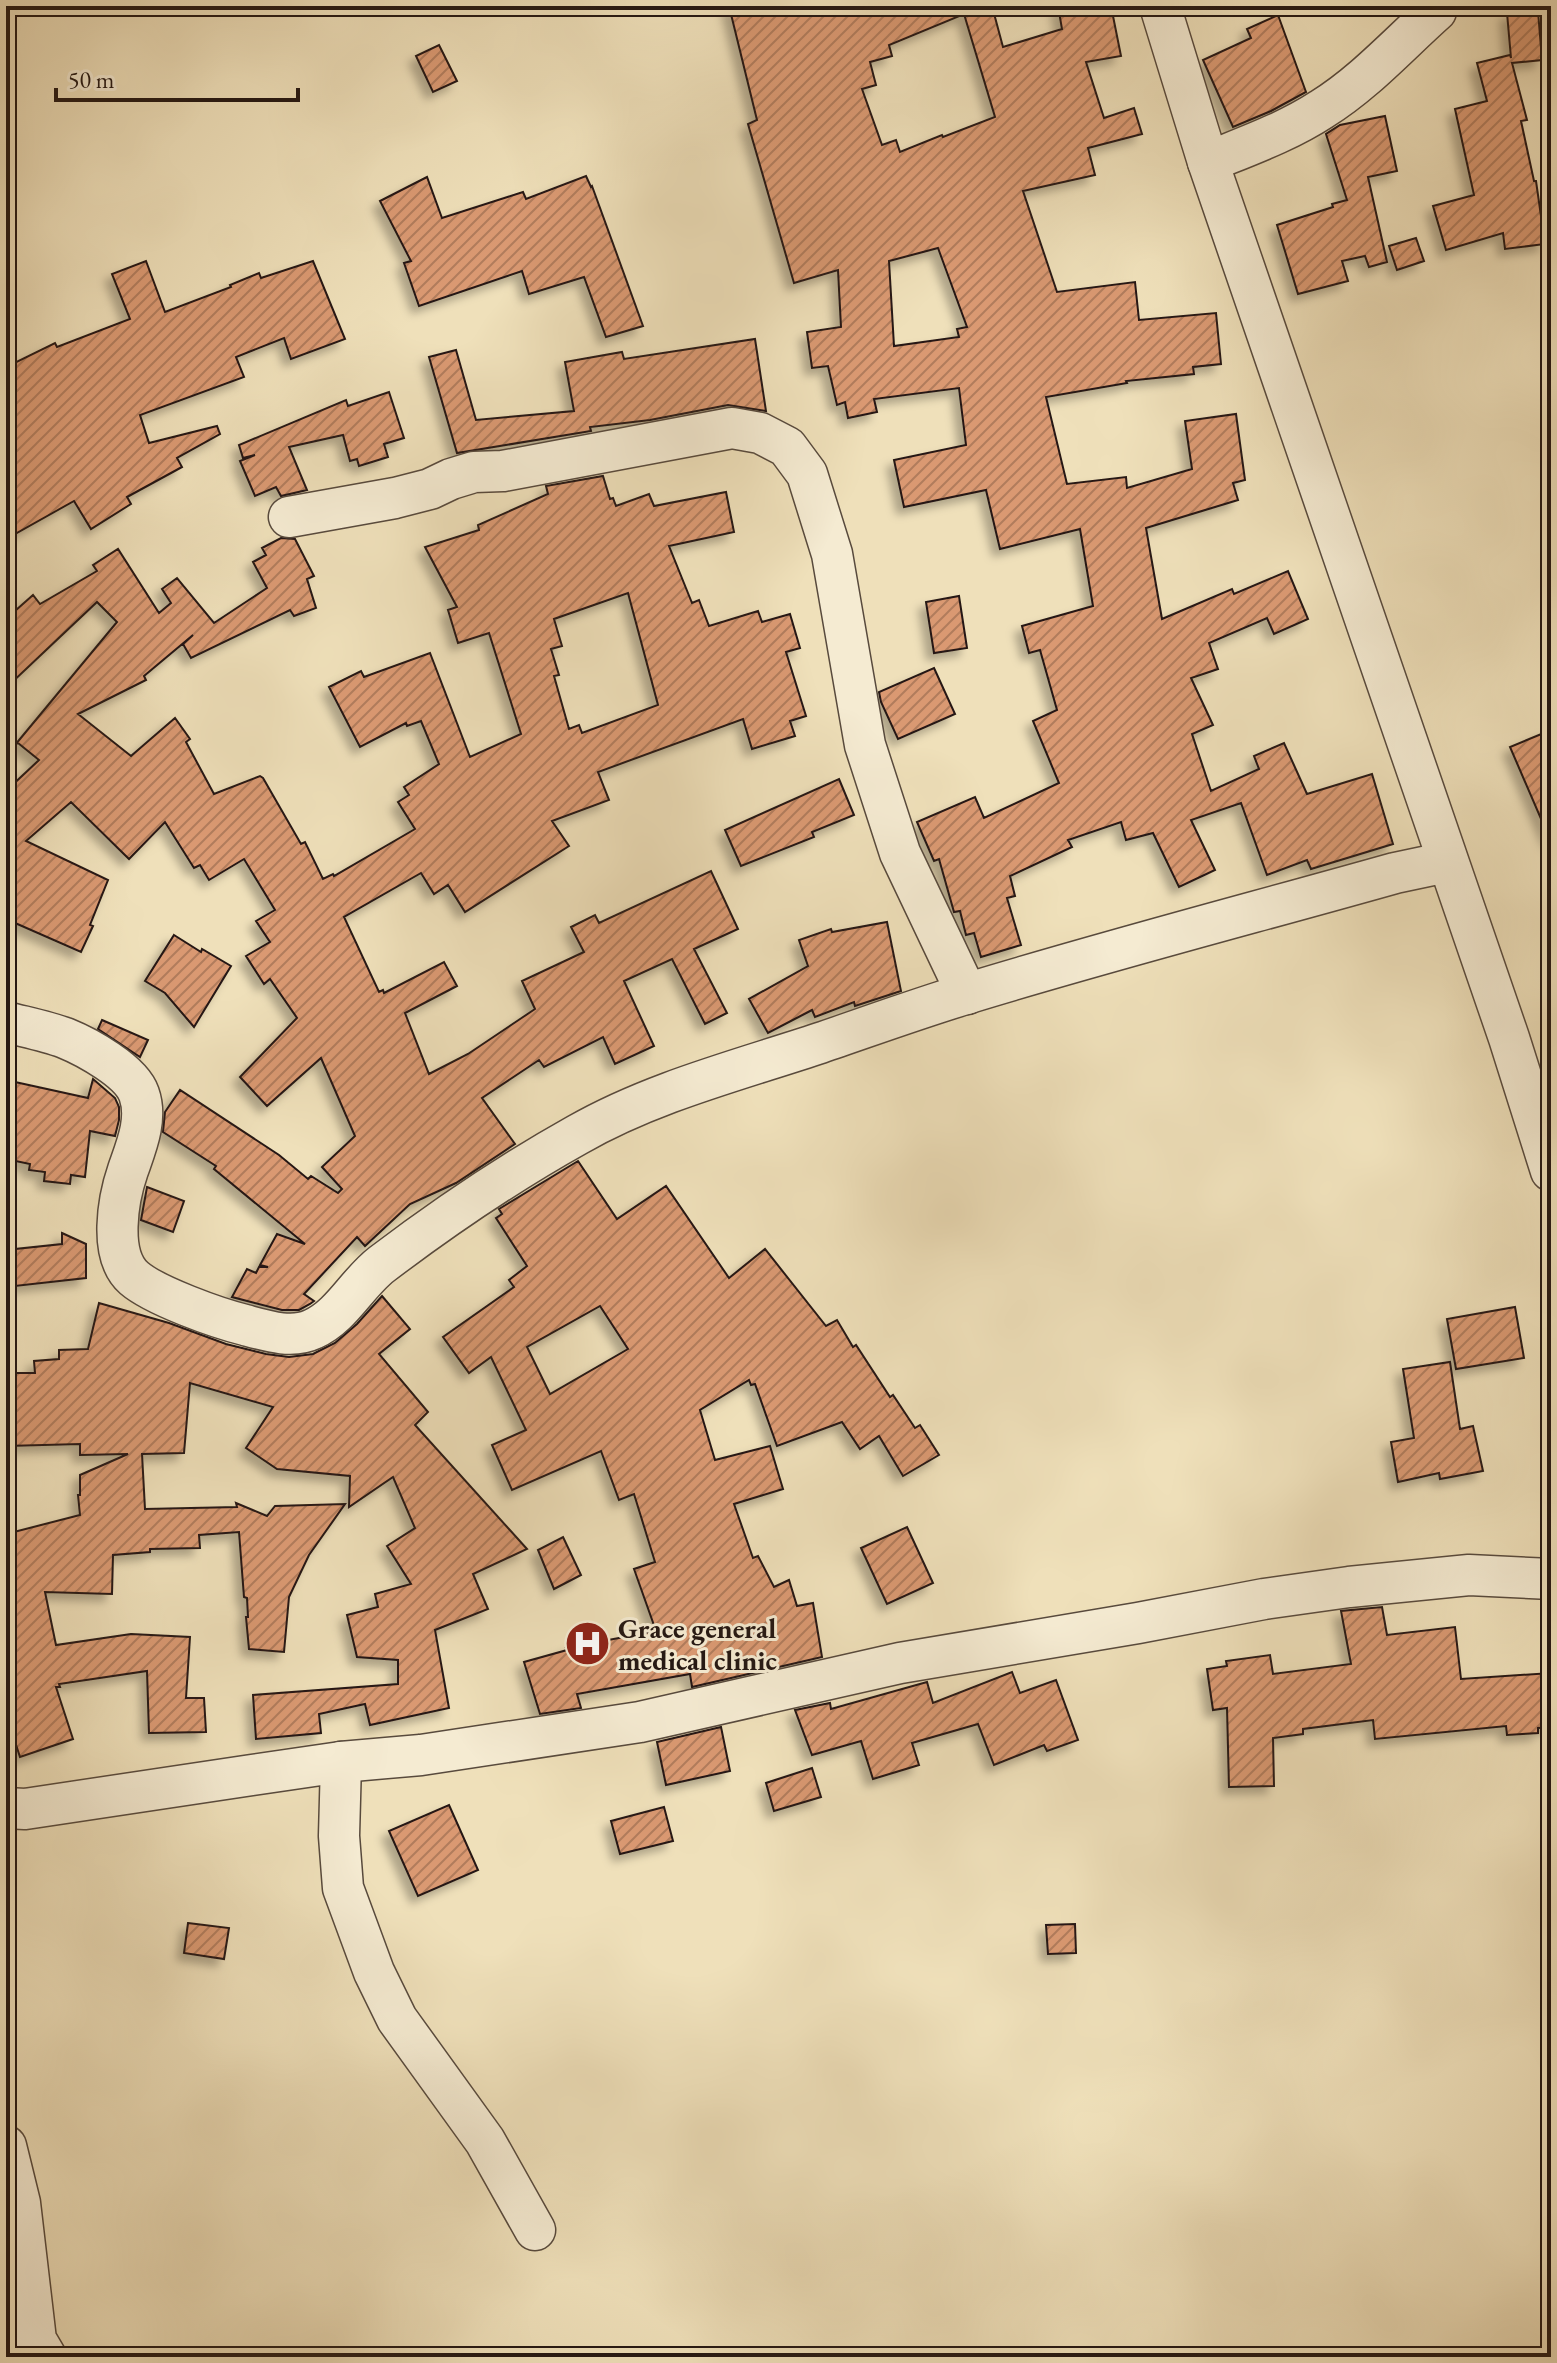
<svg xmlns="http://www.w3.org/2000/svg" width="1557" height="2363" viewBox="0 0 1557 2363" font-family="'EB Garamond',serif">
<defs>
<pattern id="building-hatch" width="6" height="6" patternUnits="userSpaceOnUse" patternTransform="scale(2)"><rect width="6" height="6" fill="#da9972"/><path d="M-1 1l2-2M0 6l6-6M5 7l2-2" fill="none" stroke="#b17c5c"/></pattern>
<filter id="shadow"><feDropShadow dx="-7" dy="7" stdDeviation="4" flood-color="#0004"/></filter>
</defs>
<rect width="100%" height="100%" fill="#efe0ba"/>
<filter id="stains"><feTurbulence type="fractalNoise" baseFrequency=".0025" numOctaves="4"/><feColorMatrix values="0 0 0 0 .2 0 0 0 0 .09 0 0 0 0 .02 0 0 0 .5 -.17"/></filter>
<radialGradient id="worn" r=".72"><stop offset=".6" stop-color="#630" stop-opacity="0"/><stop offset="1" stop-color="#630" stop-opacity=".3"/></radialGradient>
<!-- building -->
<g fill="url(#building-hatch)" stroke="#251813" stroke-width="2" fill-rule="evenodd" filter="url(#shadow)">
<path d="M 729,6 L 992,6 L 1003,47 L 1062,29 L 1058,6 L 1111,6 L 1121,56 L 1086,62 L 1104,118 L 1134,108 L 1142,134 L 1088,148 L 1095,175 L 1023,191 L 1057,292 L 1135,282 L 1139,320 L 1216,313 L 1221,364 L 1193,367 L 1194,374 L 1126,381 L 1127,383 L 1046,397 L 1067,484 L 1126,477 L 1127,488 L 1192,469 L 1185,421 L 1236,414 L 1245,480 L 1233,483 L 1238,500 L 1146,528 L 1162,619 L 1232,589 L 1234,594 L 1288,571 L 1308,619 L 1274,634 L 1267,618 L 1209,643 L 1218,669 L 1191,678 L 1213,725 L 1192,734 L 1211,791 L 1259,769 L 1254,756 L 1284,743 L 1307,794 L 1372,774 L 1393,844 L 1311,869 L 1307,860 L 1267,875 L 1241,803 L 1191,820 L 1215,870 L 1179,887 L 1153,833 L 1126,840 L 1121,822 L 1068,840 L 1072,847 L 1010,876 L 1015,896 L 1007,898 L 1021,945 L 981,957 L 974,933 L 966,935 L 960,911 L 954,912 L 939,859 L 934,861 L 917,822 L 975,797 L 984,818 L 1059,783 L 1033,721 L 1057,710 L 1040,650 L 1029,653 L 1022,626 L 1093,606 L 1080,529 L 1000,549 L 986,490 L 904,507 L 894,460 L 966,445 L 959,388 L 874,399 L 877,412 L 848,418 L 845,402 L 837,405 L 828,366 L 812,368 L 807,332 L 841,327 L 838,270 L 794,283 L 748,124 L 757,120 ZM 964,14 L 995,117 L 943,137 L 942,135 L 900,152 L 896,140 L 882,145 L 862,89 L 876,85 L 870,62 L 892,56 L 889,45 ZM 938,248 L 967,327 L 957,329 L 959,337 L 894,346 L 889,261 Z"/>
<path d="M 1538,11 L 1542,60 L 1512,63 L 1527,120 L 1521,121 L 1534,181 L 1536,181 L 1545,244 L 1505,249 L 1503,233 L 1446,250 L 1433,206 L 1474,195 L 1455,109 L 1487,101 L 1477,63 L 1510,55 L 1511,58 L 1507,13 Z"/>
<path d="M 1278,15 L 1306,92 L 1271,111 L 1233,127 L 1203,60 L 1251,38 L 1247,29 Z"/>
<path d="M 439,45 L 457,81 L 433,92 L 416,56 Z"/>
<path d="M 1385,116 L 1397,171 L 1368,177 L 1387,262 L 1369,267 L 1365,256 L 1342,261 L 1348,281 L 1298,294 L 1277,225 L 1333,207 L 1332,204 L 1347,200 L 1326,134 L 1340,125 Z"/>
<path d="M 586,176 L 591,187 L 592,186 L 643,326 L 606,337 L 584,277 L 529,294 L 522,271 L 419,306 L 404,263 L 411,261 L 380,201 L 427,177 L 442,218 L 523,192 L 526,199 Z"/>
<path d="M 1416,238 L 1424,261 L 1397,270 L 1389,246 Z"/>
<path d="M 146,261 L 165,312 L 231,287 L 230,285 L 259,273 L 261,278 L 313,261 L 345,339 L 291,359 L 284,338 L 236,357 L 244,377 L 140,415 L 149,443 L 217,426 L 220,434 L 177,458 L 182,467 L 127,497 L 131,504 L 91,529 L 74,501 L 6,539 L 6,367 L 55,343 L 57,347 L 130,319 L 112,274 Z"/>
<path d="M 755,339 L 766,411 L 728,405 L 650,420 L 590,427 L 591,431 L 457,453 L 429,357 L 456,350 L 476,420 L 574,411 L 565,362 L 622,352 L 624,359 Z"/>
<path d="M 389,392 L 404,438 L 384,444 L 388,457 L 359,466 L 357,459 L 350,461 L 343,435 L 289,447 L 307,490 L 281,496 L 276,487 L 255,496 L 240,461 L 255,455 L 243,458 L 239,445 L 346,400 L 348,406 Z"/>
<path d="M 603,476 L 610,499 L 613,498 L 616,506 L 649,494 L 654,506 L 726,492 L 734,532 L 669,546 L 692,603 L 699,600 L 709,626 L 758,611 L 762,622 L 790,614 L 800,648 L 786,652 L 806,716 L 790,721 L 795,736 L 752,749 L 743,719 L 598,772 L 609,800 L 552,821 L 569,846 L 465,912 L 448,885 L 434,894 L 421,873 L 344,917 L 379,992 L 383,990 L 384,993 L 444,962 L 457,986 L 405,1013 L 429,1074 L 468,1054 L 535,1009 L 522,981 L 584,952 L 571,927 L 595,915 L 599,923 L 711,871 L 738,929 L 694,949 L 727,1013 L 705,1024 L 672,959 L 624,981 L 654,1046 L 615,1064 L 603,1037 L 544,1067 L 539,1060 L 482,1098 L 515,1144 L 456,1183 L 410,1204 L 365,1246 L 357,1237 L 304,1294 L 314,1301 L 310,1304 L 299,1310 L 282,1310 L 232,1297 L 247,1269 L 256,1273 L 259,1267 L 268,1267 L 260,1265 L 277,1234 L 305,1244 L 214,1169 L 216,1166 L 163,1132 L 165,1112 L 180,1090 L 279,1155 L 308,1179 L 311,1176 L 338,1193 L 342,1189 L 322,1167 L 355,1136 L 321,1058 L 267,1106 L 240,1077 L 297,1018 L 270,979 L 264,984 L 246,956 L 270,942 L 256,921 L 275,910 L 244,859 L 209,880 L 200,865 L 194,868 L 165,822 L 129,859 L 71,802 L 26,841 L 108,880 L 90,925 L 93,926 L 81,952 L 6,919 L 6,791 L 39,760 L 18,743 L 15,745 L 117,622 L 97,602 L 6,688 L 6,619 L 33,595 L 40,604 L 97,571 L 93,565 L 118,549 L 159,613 L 171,603 L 162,589 L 177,578 L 214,623 L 267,588 L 253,562 L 266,555 L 262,548 L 281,538 L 295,539 L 314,576 L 307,579 L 316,608 L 294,616 L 290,610 L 191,658 L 183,644 L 193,635 L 144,676 L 146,680 L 78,714 L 131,756 L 175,718 L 190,739 L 186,742 L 214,794 L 260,776 L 263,778 L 301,844 L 305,842 L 323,879 L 333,874 L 334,876 L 415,829 L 398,802 L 409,795 L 404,787 L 439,764 L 421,721 L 407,726 L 406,723 L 360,747 L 329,687 L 361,671 L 364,677 L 430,653 L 470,757 L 521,734 L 489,633 L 458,643 L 448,610 L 457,607 L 425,547 L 479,530 L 478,525 L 548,494 L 546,486 ZM 628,593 L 658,705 L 582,733 L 579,725 L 569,729 L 554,676 L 559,675 L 551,649 L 562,646 L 554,619 Z"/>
<path d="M 959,596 L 967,648 L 934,653 L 926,602 Z"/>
<path d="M 934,668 L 955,714 L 898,739 L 881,702 L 879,692 Z"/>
<path d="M 1551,730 L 1551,842 L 1510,747 Z"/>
<path d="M 839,779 L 854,815 L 812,832 L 814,837 L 741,866 L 725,830 Z"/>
<path d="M 887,922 L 901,991 L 855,1006 L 854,1002 L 815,1017 L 812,1010 L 768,1033 L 749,999 L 808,966 L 799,940 L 831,929 L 832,932 Z"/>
<path d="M 174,935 L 201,952 L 202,949 L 231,966 L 194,1027 L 165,993 L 145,981 Z"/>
<path d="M 102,1020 L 148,1040 L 140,1057 L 98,1029 Z"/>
<path d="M 93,1079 L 115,1098 L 119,1107 L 119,1120 L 115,1136 L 90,1131 L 85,1177 L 71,1175 L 70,1184 L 44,1181 L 45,1172 L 29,1170 L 30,1164 L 6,1159 L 6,1080 L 88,1098 Z"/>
<path d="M 578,1161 L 617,1219 L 666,1186 L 729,1278 L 765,1249 L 826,1326 L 837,1320 L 853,1347 L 856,1345 L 890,1397 L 893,1395 L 915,1428 L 920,1425 L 939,1455 L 903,1476 L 879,1436 L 860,1449 L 842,1422 L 777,1446 L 755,1384 L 751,1385 L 749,1380 L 700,1410 L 715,1460 L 770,1446 L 783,1489 L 734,1504 L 753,1558 L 758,1556 L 774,1587 L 789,1580 L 797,1606 L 813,1603 L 822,1657 L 692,1687 L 690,1674 L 577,1694 L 581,1708 L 540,1714 L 524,1662 L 567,1650 L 566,1648 L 656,1631 L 634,1569 L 655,1562 L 634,1494 L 619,1500 L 601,1451 L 512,1490 L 492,1445 L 526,1430 L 491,1357 L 469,1373 L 443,1337 L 514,1287 L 509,1280 L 527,1266 L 496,1218 L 502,1214 L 499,1209 ZM 600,1306 L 628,1349 L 550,1394 L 527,1347 Z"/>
<path d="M 147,1187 L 184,1201 L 173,1232 L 141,1220 Z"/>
<path d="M 62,1233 L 86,1244 L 86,1278 L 6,1287 L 6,1250 L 62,1244 Z"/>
<path d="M 382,1296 L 410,1329 L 379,1354 L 428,1412 L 415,1425 L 527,1549 L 473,1574 L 488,1609 L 435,1630 L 449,1708 L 370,1725 L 365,1704 L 319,1714 L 321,1733 L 256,1739 L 253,1695 L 398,1684 L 398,1660 L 357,1657 L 347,1615 L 378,1607 L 375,1594 L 411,1584 L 387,1546 L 415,1528 L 393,1477 L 349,1507 L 350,1476 L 277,1469 L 246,1448 L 273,1407 L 190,1383 L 184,1453 L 142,1454 L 145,1509 L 237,1507 L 236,1503 L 267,1516 L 275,1506 L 345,1504 L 309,1555 L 289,1597 L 284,1652 L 249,1649 L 246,1617 L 248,1617 L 247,1598 L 244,1597 L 239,1532 L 199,1535 L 200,1548 L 150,1549 L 150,1552 L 113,1555 L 112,1594 L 45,1592 L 56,1645 L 131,1634 L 190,1637 L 186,1698 L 204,1698 L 206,1732 L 149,1733 L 147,1671 L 59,1684 L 60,1687 L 56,1687 L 73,1739 L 20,1757 L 6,1714 L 6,1534 L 80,1515 L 78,1495 L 80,1495 L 80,1475 L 128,1454 L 80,1455 L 80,1444 L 6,1446 L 6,1373 L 35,1373 L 34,1361 L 59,1359 L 59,1350 L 88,1349 L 99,1303 L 169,1323 L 226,1344 L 266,1354 L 289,1357 L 313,1354 L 335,1343 L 357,1324 Z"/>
<path d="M 1515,1307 L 1524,1358 L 1456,1369 L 1447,1319 Z"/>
<path d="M 1450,1362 L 1460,1429 L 1473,1426 L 1483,1471 L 1440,1479 L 1439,1473 L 1398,1482 L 1391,1442 L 1414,1438 L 1403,1369 Z"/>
<path d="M 907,1527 L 933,1583 L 887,1604 L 861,1548 Z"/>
<path d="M 563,1537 L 581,1575 L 554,1589 L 538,1550 Z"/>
<path d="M 1382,1607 L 1387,1635 L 1455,1627 L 1461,1679 L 1551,1673 L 1551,1721 L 1549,1721 L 1549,1727 L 1538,1728 L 1538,1733 L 1507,1735 L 1506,1726 L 1375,1739 L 1373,1720 L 1303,1729 L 1303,1734 L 1273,1738 L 1274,1786 L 1229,1787 L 1227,1708 L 1213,1710 L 1207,1669 L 1227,1666 L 1226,1661 L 1270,1655 L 1273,1674 L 1351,1664 L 1341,1611 Z"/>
<path d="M 1012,1672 L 1020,1693 L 1056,1680 L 1078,1740 L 1047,1751 L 1044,1745 L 994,1765 L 978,1724 L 912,1743 L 919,1765 L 873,1779 L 861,1741 L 812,1755 L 795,1710 L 830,1703 L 831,1709 L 927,1682 L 933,1703 Z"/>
<path d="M 721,1727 L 730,1771 L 666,1785 L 657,1742 Z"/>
<path d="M 812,1768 L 821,1797 L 774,1811 L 766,1783 Z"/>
<path d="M 449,1805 L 478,1870 L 418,1896 L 389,1831 Z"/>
<path d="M 664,1807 L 673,1841 L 620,1854 L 611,1821 Z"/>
<path d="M 188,1923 L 229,1928 L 224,1959 L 184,1953 Z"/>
<path d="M 1075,1924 L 1076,1953 L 1048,1954 L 1046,1925 Z"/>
</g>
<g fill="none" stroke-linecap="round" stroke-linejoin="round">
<defs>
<g id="minor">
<path d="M 1160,6 L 1208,162 L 1509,1038 L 1551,1171"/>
<path d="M 1208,162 C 1247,146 1287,132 1322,109 C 1364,83 1399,44 1436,11 L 1437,6"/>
<path d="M 289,517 L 395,498 L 430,489 L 451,479 L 474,472 L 503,471 L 732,428 L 760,433 L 787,447 L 807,474 L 832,554 L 865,745 L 900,853 L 967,994"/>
<path d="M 6,1022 C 25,1027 46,1031 65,1038 C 87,1047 131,1071 139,1094 C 148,1119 136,1147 128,1170 C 118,1199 108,1255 134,1278 C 155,1296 217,1318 245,1325 C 267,1331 292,1339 313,1329 C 342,1316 357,1283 382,1264 C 444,1217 509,1173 577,1135 C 652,1092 739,1070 820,1043 C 870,1026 919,1008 969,993 C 1110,950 1253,913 1395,873 L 1447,862"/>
<path d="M 341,1762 L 339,1836 L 343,1888 L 374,1972 L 397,2019 L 485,2141 L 535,2230"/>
<path d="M 6,1808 L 25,1809 L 252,1775 L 341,1762 L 421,1755 L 640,1722 L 900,1663 L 1138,1623 L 1264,1599 L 1349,1587 L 1469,1575 L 1551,1579"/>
<path d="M 6,2146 L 20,2203 L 36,2340 L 46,2357"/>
</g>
</defs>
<!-- minor casing -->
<use href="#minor" stroke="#584a3d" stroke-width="43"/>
<!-- minor -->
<use href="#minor" stroke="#f5ebd2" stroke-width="40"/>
</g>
<!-- icons -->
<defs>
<symbol id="hospital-disc" viewBox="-11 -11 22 22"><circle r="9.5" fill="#8f2418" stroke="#f5ebd2"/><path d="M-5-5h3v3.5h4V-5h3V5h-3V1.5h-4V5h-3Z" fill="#fff"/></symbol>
</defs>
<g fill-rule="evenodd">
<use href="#hospital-disc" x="562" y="1618" width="51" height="51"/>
</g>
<g text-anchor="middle" stroke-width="6" stroke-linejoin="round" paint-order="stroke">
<!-- poi labels -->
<g font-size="28" font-weight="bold" fill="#251813" stroke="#f5ebd2" text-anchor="start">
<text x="618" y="1638">Grace general<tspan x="618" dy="32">medical clinic</tspan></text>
</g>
</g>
<!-- margin -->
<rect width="1557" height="2363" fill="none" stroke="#efe0ba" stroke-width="32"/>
<rect x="8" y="8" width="1541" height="2347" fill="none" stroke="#251813" stroke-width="4"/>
<rect x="16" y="16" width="1525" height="2331" fill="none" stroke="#251813" stroke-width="2"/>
<!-- scale -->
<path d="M56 88v12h242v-12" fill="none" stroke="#251813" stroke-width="4"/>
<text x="68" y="88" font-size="24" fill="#251813" stroke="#f5ebd2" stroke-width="6" paint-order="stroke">50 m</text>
<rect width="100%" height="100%" filter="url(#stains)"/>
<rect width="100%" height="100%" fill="url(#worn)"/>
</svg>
